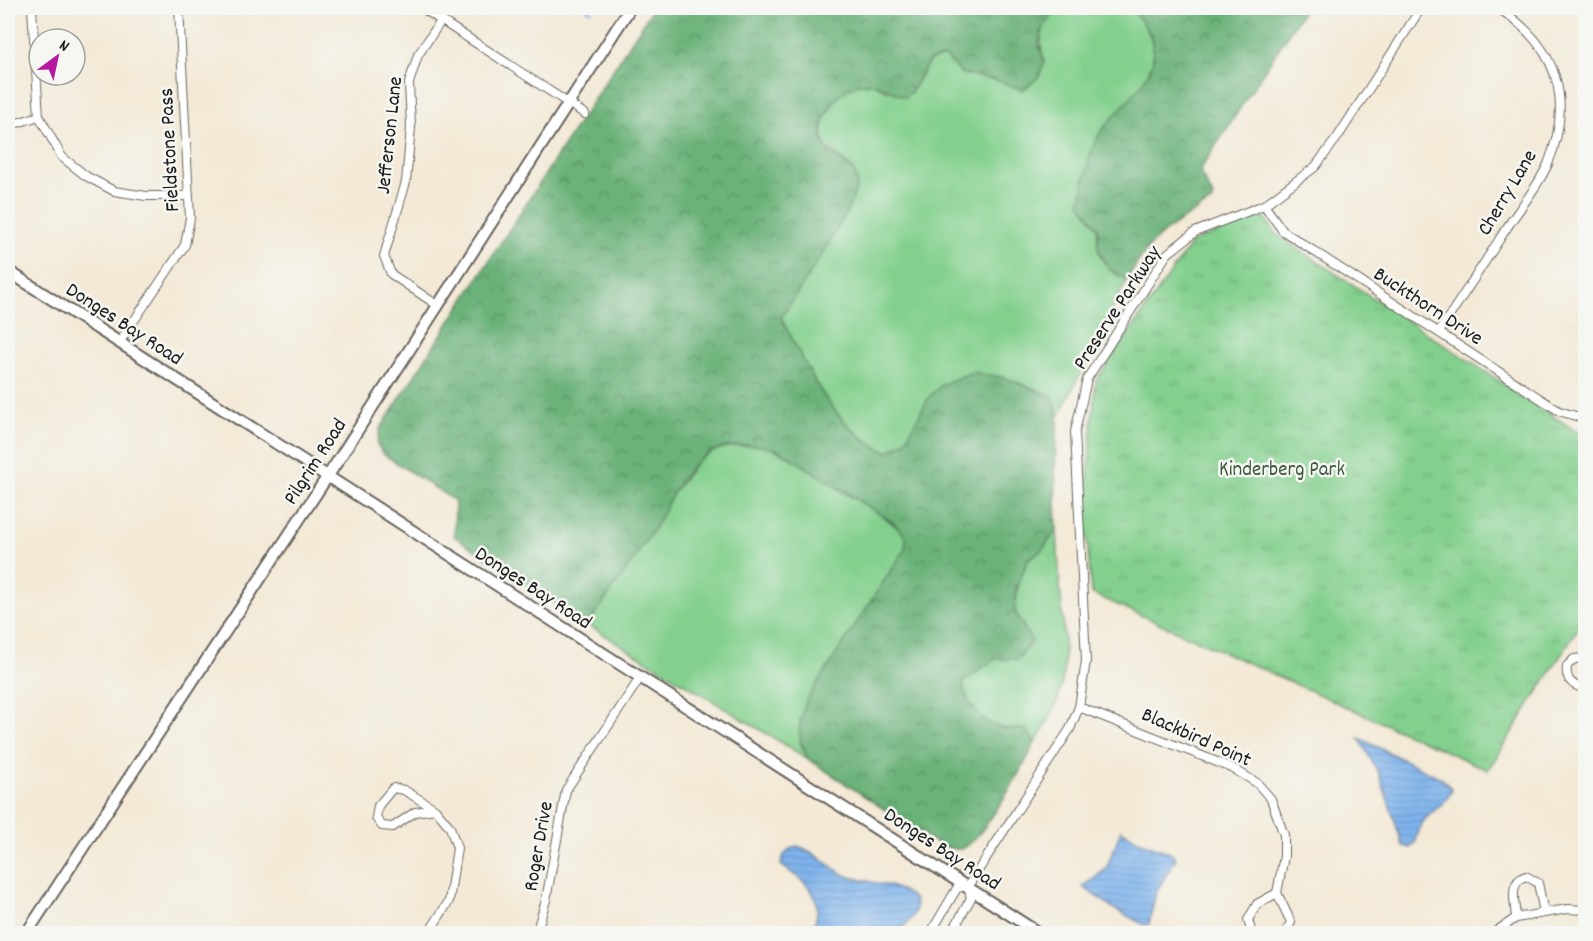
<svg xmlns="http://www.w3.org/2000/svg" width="1593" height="941" viewBox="0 0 1593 941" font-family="Dekko,sans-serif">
<defs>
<pattern id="forest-crowns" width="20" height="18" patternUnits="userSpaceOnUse" patternTransform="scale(1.5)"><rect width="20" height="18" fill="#6ab279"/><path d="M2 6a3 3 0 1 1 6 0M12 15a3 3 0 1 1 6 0" fill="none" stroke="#569062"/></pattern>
<pattern id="park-tufts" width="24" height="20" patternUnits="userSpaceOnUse" patternTransform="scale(1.5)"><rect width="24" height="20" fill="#83d08e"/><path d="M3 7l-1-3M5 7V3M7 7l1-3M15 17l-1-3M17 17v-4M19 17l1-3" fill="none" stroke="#71b27a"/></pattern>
<pattern id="water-rules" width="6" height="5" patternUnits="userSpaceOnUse" patternTransform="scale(1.5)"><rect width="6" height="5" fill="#7eb3ec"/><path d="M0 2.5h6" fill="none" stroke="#6c99ca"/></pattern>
</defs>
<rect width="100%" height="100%" fill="#f6f6f2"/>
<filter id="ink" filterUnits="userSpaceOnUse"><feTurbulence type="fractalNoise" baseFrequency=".0167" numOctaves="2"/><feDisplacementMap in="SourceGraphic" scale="12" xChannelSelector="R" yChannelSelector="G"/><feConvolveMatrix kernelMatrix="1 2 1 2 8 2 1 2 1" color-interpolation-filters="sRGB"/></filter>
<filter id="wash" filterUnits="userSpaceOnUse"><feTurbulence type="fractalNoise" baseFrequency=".008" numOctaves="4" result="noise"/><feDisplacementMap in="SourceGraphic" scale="24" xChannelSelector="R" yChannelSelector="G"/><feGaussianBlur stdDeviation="1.35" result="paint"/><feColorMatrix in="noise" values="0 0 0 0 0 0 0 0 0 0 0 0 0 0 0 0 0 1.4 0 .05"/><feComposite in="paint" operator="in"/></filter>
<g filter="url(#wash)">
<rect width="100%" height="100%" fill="#f3e9d6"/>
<!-- green -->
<g fill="#83d08e" stroke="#507655" stroke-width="1.5">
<path d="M 1056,8 L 1130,8 C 1172,49 1151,78 1117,116 C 1113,120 1106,124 1104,129 C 1100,135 1096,238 1098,248 C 1100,261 1114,278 1128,278 L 1058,418 L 1053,396 L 1006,378 L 972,372 L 929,397 L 905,442 L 888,452 C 828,425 811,371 781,318 L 842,220 L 857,184 L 853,169 L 826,147 L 822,133 L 825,117 L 836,99 L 852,85 L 872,83 L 887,91 L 911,92 L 929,61 L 945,56 L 961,73 L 996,80 L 1023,90 L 1044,62 C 1038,40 1041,25 1056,8 Z"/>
<path d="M 763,445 C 794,455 819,476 847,494 C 868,507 889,517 906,537 L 905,549 L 800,743 L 808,759 L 580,620 L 589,622 L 655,527 L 673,493 L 699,459 L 722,447 Z"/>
<path d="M 1057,529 C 1058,552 1059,575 1061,598 C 1066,658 1071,691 1035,743 L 1027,729 C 1019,728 1009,730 1002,728 C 981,723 964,702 963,682 L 995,659 L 1017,659 L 1014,611 L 1021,572 L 1028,559 L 1042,550 Z"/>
</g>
<!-- forest -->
<g fill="url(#forest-crowns)" stroke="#43674a" stroke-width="1.5">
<path d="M 653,8 L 1056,8 L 1042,30 L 1039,44 L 1044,62 L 1039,77 L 1023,90 L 996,80 L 961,73 L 945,56 L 929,61 L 911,92 L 904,97 C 894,93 881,84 871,83 C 843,80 811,120 825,147 C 833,161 857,163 857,183 C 857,206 796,294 781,318 C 811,371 828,425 887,452 L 905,442 L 929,397 L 943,384 L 972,372 L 1006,378 L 1053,397 L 1058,418 L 1055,467 L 1057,529 L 1042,550 L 1028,559 L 1016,589 L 1015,611 L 1032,642 L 1017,659 L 995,659 L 963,682 C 964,702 981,723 1002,728 C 1009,730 1019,728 1027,729 L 1035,743 C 1026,762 980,845 961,849 C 950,851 940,844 931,840 L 808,759 C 795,733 798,725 807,699 L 905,549 L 906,537 L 894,523 L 779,450 C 754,443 721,442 700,459 C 677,477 667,509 652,532 C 632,563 610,593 589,623 L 580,620 L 454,536 L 455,501 L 383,454 L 377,444 L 380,429 Z"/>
<path d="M 1130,8 L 1305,8 L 1202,167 L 1200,173 L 1213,196 L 1212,201 C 1170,228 1154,233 1128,278 L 1123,278 L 1108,268 L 1098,248 L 1098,228 L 1080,203 C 1085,179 1087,150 1103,129 C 1136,87 1183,60 1130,8 Z"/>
</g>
<!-- park -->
<path fill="url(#park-tufts)" stroke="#507655" stroke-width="1.5" d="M 1263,215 L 1277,235 L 1585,437 L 1585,617 L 1488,770 L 1091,593 L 1085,509 L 1096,380 L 1192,242 Z"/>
<!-- water -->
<g fill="url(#water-rules)" stroke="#4d6884" stroke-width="1.5">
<path d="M 1359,738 L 1441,778 L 1452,789 C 1447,805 1431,810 1423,822 C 1416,832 1420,840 1410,848 L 1403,846 L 1380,776 Z"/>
<path d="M 1121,830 L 1143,843 L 1171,853 L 1176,858 L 1156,892 L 1149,924 L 1145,925 L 1116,910 L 1083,887 L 1106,869 Z"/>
<path d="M 797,846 C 815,851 828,866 845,875 C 860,883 933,885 912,917 C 908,924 901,928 896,933 L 814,933 C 814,925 817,917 817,909 C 817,887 797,877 781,865 C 783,854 786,850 797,846 Z"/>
</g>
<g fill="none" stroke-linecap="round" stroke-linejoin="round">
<!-- stream -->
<path stroke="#7eb3ec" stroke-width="3" d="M 586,8 L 591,11"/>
</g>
</g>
<g filter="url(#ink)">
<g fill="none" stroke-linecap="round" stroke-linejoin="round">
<defs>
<g id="street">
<path d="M 32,8 L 39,116 L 62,157 L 86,176 L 114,191 L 146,196 L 188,196"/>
<path d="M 422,8 L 585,114"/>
<path d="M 8,126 L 39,116"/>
<path d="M 1264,205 L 1283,231 L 1559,411 L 1586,419"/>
<path d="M 437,305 L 391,274 L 384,256 L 406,182 L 411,127 L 409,83 L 418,55 L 441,21"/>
<path d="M 1439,332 C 1461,298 1484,264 1506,229 C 1519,209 1538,187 1548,164 C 1574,99 1557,46 1498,8"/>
<path d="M 119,343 L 185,245 L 190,218 L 179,8"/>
<path d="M 1586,658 L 1574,659 L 1567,666 C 1565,680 1572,686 1586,689"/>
<path d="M 1079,707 L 1232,768 L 1257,783 L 1271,799 L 1284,835 L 1284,856 L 1277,893 L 1291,922 L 1285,934"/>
<path d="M 968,886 L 1070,729 L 1079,707 L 1086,661 L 1075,432 L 1087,379 L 1167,254 L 1195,232 L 1264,205 L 1315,167 L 1337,138 L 1421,8"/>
<path d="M 1516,918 C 1515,902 1508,882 1526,876 L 1538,883 L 1544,913"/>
<path d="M 428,934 L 449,901 L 457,848 L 450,827 L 435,809 L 404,790 L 393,788 L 378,806 L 376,818 L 382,826 L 393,827 L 415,812 L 435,809"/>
<path d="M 536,934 L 546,900 L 566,790 L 640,678"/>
<path d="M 930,934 L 957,888 L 966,886"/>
<path d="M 951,934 L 971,898 L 968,887"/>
<path d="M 1252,934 L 1248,920 L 1257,904 L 1277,893"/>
<path d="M 1492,934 L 1516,918 L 1567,909 L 1586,910"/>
</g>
<g id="secondary">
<path d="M 8,271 L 1040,934"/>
<path d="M 26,934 L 337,462 L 630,8"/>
</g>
</defs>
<!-- street casing -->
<use href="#street" stroke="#67645d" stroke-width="10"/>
<!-- secondary casing -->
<use href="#secondary" stroke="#67645d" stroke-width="14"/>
<!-- street -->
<use href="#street" stroke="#fff" stroke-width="8"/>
<!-- secondary -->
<use href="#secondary" stroke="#fff" stroke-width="10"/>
</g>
</g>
<g text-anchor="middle" stroke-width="5" stroke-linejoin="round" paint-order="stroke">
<!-- street labels -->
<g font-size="21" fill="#1c1c1c" stroke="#f6f6f2">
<text transform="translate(388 135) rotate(-84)" y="7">Jefferson Lane</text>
<text transform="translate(168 150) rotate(-93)" y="7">Fieldstone Pass</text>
<text transform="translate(1506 192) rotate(-59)" y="7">Cherry Lane</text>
<text transform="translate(1429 305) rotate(33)" y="7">Buckthorn Drive</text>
<text transform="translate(1116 307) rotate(-57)" y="7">Preserve Parkway</text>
<text transform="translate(125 323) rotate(33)" y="7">Donges Bay Road</text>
<text transform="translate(314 461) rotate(-57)" y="7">Pilgrim Road</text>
<text transform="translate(534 587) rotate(33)" y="7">Donges Bay Road</text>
<text transform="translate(1197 736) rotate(24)" y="7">Blackbird Point</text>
<text transform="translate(537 846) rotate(-80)" y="7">Roger Drive</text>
<text transform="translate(943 848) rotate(33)" y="7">Donges Bay Road</text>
</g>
<!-- park labels -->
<g font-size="21" fill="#405b44" stroke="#f6f6f2">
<text x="1282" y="475">Kinderberg Park</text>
</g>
</g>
<!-- margin -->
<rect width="1593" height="941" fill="none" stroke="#f6f6f2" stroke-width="30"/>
<!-- north arrow -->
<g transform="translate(57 57) rotate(33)"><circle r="28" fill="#f6f6f2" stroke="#9f9f9c" stroke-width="1.5"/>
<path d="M0-4.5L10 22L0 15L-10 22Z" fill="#b5179e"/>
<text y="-9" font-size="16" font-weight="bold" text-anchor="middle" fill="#1c1c1c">N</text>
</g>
</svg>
